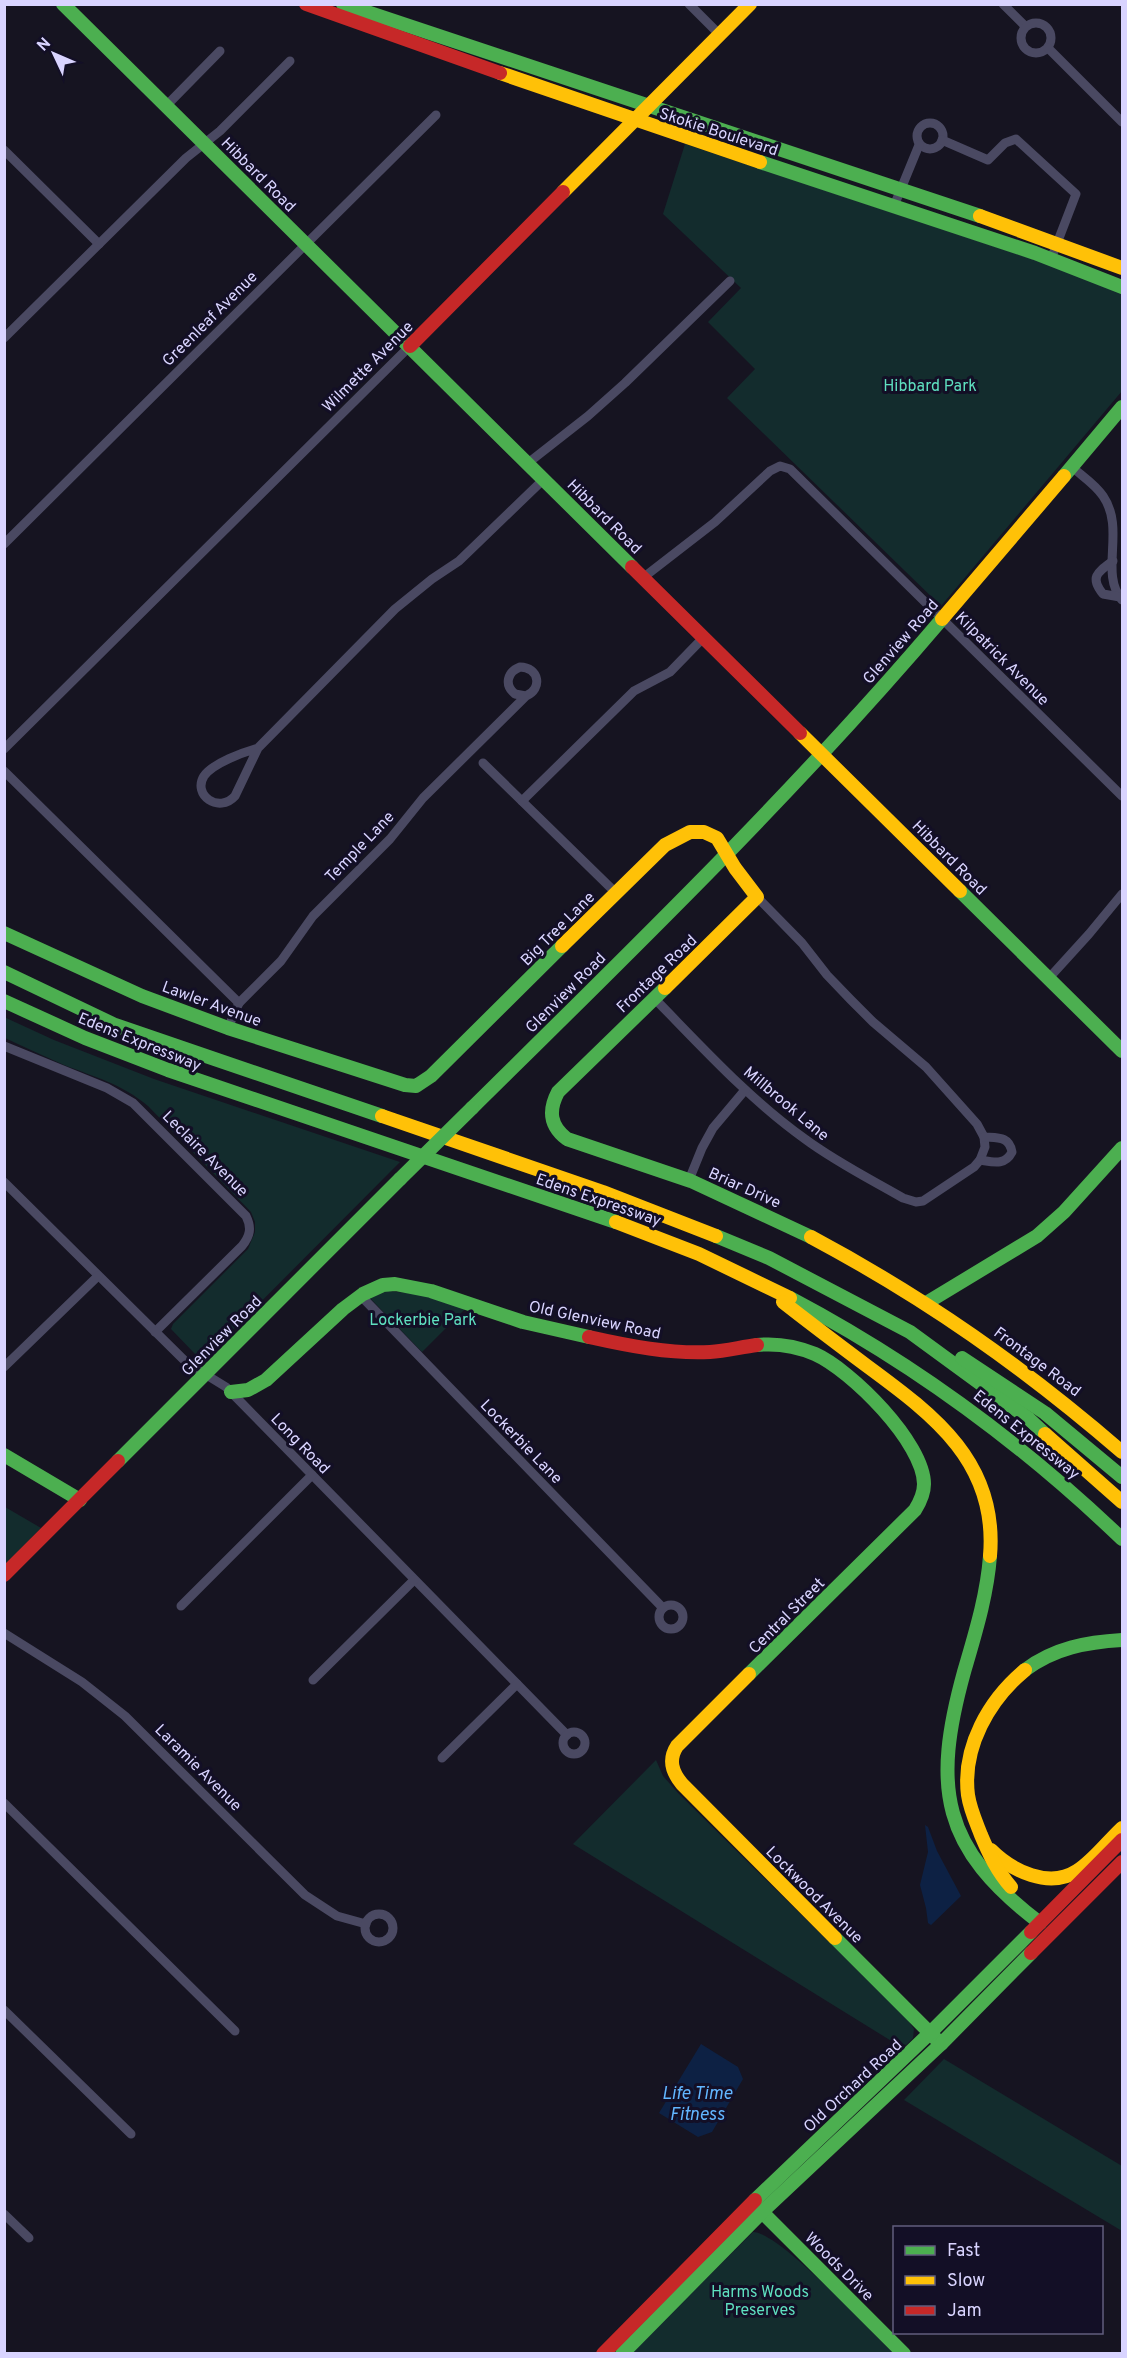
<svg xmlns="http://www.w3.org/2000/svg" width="1127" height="2358" viewBox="0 0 1127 2358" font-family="Overpass,sans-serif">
<rect width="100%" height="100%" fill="#161421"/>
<!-- green -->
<g fill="#132c2d">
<path d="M 685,144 L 1072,272 L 1122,292 L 1122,391 L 941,606 L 727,398 L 755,369 L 708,322 L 741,288 L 663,214 Z"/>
<path d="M 4,1017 L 54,1040 L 154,1079 L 400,1162 L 208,1355 L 197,1356 L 171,1329 L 173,1324 L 248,1249 L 255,1232 L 255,1222 L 251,1212 L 148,1106 C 122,1084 95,1077 64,1065 C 44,1056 24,1047 5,1038 Z"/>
<path d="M 388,1291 L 425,1295 L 465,1309 L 422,1352 L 370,1298 Z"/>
<path d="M 5,1507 L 41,1528 L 5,1565 Z"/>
<path d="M 656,1760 L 663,1776 L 678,1793 L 908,2020 L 914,2029 L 913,2038 L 906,2045 L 893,2042 L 573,1844 Z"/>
<path d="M 944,2059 L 1122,2166 L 1122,2231 L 904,2100 Z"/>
<path d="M 753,2232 C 780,2232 870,2331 893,2353 L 630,2354 Z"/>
</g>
<!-- water -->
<g fill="#0d2144">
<path d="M 925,1825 L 928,1827 L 937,1851 L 961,1896 L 931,1925 L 928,1923 L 926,1908 L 920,1885 L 928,1852 Z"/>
<path d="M 701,2044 L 738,2067 L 743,2079 L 712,2132 L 698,2137 L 659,2113 Z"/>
</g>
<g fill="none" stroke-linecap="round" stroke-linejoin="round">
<!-- street -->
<g stroke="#4a4962" stroke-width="9">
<path d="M 689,4 L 720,35"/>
<path d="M 1003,4 L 1025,26"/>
<circle cx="1036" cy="38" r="15"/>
<path d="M 1048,48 L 1122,122"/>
<path d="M 166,106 L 220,51"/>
<circle cx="930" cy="136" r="13"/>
<path d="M 942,140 L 988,160 L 1005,143 L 1016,139 L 1076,194 L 1051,259"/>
<path d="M 4,150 L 99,244"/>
<path d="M 894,206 L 919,145"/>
<path d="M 4,338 L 186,158 L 220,131 L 290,61"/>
<path d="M 528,463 L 588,416 L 625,383 L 730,281"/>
<path d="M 1072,467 C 1082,476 1095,484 1103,496 C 1126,529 1099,573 1122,600"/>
<path d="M 4,544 L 436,115"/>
<path d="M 1113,561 C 1098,572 1089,577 1103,594 L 1120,597"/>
<path d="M 644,577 L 715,522 L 770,471 L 780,466 L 790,469 L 1122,796"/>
<path d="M 258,748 L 235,796 C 219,814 192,795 204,776 C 213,763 244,752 258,748 L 395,609 L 432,579 L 459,561 L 544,479"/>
<path d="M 4,749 L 410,346"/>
<path d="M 483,763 L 616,893"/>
<path d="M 4,771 L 239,1003"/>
<path d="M 522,801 L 634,691 L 670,672 L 704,637"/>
<path d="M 1049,978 L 1089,934 L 1122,894"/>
<path d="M 654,998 C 702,1047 749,1099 805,1139 C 836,1162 870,1179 903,1198 L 916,1202 L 923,1201 L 974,1167 L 980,1160 L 985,1147 L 984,1137 L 977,1124 L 926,1067 L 873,1022 L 851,1000 L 827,975 L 802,943 L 757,897"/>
<path d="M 228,1028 L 239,1003 L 281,961 L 313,916 L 390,839 L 423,798 L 526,696 C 543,689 539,667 520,667 C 507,672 504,685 515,694 L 526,696"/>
<path d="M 4,1046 L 107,1088 L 133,1103 L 246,1216 C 252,1228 250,1236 242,1246 L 155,1332"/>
<path d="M 980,1160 C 993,1162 1005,1166 1012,1152 C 1009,1136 998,1138 984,1137"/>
<path d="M 689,1180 L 702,1148 L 713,1128 L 745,1090"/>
<path d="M 4,1182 L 187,1363 L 226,1387 L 567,1735"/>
<path d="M 360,1295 L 663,1608"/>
<path d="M 4,1367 L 98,1276"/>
<circle cx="671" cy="1617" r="12"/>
<path d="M 181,1606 L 312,1475"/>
<path d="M 4,1633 L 82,1682 L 125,1716 L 305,1895 L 337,1916 L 366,1924"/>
<path d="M 313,1680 L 414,1580"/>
<circle cx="574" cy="1743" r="11"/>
<path d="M 442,1758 L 517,1684"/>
<path d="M 4,1803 L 235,2031"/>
<circle cx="379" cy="1928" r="14"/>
<path d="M 4,2010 L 131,2134"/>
<path d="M 4,2214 L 29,2238"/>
</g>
<!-- fast -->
<g stroke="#4caf50" stroke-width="14">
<path d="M 63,4 L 632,567"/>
<path d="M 343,4 L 980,216"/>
<path d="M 760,162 L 1035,253 L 1122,287"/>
<path d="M 1064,476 L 1122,407"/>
<path d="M 960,891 L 1122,1051"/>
<path d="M 4,933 L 142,996 L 228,1028 L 405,1085 L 416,1086 L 431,1076 L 562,946"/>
<path d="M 4,972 L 115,1025 L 382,1116"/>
<path d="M 665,988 L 558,1092 C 548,1111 550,1126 567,1139 L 691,1181 L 811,1237"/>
<path d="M 4,1001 L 85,1038 L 168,1070 L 616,1222"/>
<path d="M 472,1108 C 633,949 795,792 942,619"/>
<path d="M 716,1236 L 769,1258 L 910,1332 L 1029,1419 L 1045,1434"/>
<path d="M 790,1298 C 913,1363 1022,1443 1122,1539"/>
<path d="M 928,1302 L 1037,1236 L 1064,1212 L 1122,1148"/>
<path d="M 962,1358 L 1045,1413 L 1122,1477"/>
<path d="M 231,1392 L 248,1390 L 266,1380 L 343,1309 L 363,1294 L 383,1285 L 395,1284 L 431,1291 L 523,1322 L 589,1337"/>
<path d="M 4,1455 L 80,1500"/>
<path d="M 118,1461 L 400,1179"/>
<path d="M 990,1556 C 987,1596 975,1634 964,1672 C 932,1788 941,1848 1040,1923"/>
<path d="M 1025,1670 C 1054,1648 1087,1642 1122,1640"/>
<path d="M 749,1674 L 915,1510 C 920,1502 924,1494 924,1484 C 924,1443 851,1370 815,1354 C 796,1346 777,1343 757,1345"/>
<path d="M 835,1938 L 941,2044"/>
<path d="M 755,2200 L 930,2033 L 1031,1932"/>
<path d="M 756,2206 L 904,2354"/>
<path d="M 622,2354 L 762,2212 L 941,2044 L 1031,1953"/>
</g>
<!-- slow -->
<g stroke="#ffc107" stroke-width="14">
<path d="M 500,73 L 760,162"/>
<path d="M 563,192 L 750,4"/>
<path d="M 980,216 L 1122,268"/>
<path d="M 942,619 L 1064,476"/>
<path d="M 800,733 L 960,891"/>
<path d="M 562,946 L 665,845 L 690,832 L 704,832 L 717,838 L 735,868 L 757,897 L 665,988"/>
<path d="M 382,1116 L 603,1192 L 716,1236"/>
<path d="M 616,1222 L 699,1254 L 790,1298"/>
<path d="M 811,1237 C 927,1299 1022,1366 1122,1452"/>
<path d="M 783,1302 C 811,1324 839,1345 867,1366 C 935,1416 998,1463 990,1556"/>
<path d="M 1045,1434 L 1122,1502"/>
<path d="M 749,1674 L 677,1746 C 668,1760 672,1772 682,1784 L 835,1938"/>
<path d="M 991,1850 C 1012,1871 1049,1889 1077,1871 C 1094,1860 1107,1842 1122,1828"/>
<path d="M 1011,1887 C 997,1871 989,1854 981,1835 C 976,1822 970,1809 968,1795 C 962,1747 989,1700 1025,1670"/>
</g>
<!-- jam -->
<g stroke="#c62828" stroke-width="14">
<path d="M 306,4 L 500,73"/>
<path d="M 410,346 L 563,192"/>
<path d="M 632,567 L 800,733"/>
<path d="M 589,1337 C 629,1346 670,1354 710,1352 C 726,1351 741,1347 757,1345"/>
<path d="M 4,1575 L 118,1461"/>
<path d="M 1031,1932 L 1122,1840"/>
<path d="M 1031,1953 L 1122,1862"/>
<path d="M 603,2354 L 755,2200"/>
</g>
<!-- fast-bridge -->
<path stroke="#4caf50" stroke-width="14" d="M 400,1179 L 472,1108"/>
</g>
<g text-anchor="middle" stroke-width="6" stroke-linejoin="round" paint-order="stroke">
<!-- street labels -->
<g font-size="16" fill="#d9d4ff" stroke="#130f26">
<text transform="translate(719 131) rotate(18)" y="6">Skokie Boulevard</text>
<text transform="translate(259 174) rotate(45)" y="6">Hibbard Road</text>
<text transform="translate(209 318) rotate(-45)" y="6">Greenleaf Avenue</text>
<text transform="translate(367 366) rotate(-45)" y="6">Wilmette Avenue</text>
<text transform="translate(605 516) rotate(45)" y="6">Hibbard Road</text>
<text transform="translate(900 641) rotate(-49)" y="6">Glenview Road</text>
<text transform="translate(1003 658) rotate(45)" y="6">Kilpatrick Avenue</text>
<text transform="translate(359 846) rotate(-46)" y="6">Temple Lane</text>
<text transform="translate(950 857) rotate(45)" y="6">Hibbard Road</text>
<text transform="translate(557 928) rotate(-45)" y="6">Big Tree Lane</text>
<text transform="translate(656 973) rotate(-44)" y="6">Frontage Road</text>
<text transform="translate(565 992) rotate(-45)" y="6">Glenview Road</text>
<text transform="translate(212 1003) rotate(20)" y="6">Lawler Avenue</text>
<text transform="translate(140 1041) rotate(22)" y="6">Edens Expressway</text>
<text transform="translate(787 1103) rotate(40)" y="6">Millbrook Lane</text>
<text transform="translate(206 1153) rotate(45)" y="6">Leclaire Avenue</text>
<text transform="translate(745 1187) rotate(24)" y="6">Briar Drive</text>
<text transform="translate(599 1199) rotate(19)" y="6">Edens Expressway</text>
<text transform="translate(595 1319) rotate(12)" y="6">Old Glenview Road</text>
<text transform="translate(221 1335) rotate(-45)" y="6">Glenview Road</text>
<text transform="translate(1038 1361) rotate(37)" y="6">Frontage Road</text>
<text transform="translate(1027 1434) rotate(39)" y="6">Edens Expressway</text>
<text transform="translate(522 1441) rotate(46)" y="6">Lockerbie Lane</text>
<text transform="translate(301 1443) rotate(46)" y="6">Long Road</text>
<text transform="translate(786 1615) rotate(-45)" y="6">Central Street</text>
<text transform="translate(199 1767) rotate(45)" y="6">Laramie Avenue</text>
<text transform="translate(815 1894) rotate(45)" y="6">Lockwood Avenue</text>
<text transform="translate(852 2085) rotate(-43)" y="6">Old Orchard Road</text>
<text transform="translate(840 2266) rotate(45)" y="6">Woods Drive</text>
</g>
<!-- park labels -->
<g font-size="16" fill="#5fe0c0" stroke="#130f26">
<text x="930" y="391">Hibbard Park</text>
<text x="423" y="1325">Lockerbie Park</text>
<text x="760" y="2297">Harms Woods<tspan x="760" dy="18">Preserves</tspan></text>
</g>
<!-- water labels -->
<g font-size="18" font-style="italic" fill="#62b6ff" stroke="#130f26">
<text x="697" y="2099">Life Time<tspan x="697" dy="21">Fitness</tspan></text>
</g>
</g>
<!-- border -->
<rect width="1127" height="2358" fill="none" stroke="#d9d4ff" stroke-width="12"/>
<!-- legend -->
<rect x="893" y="2226" width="210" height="108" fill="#130f26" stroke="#625e7d" stroke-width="1.5"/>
<rect x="905" y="2246" width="30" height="9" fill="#4caf50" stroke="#625e7d" stroke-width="1.5"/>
<text x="947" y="2256" font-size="18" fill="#d9d4ff">Fast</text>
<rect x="905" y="2276" width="30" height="9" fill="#ffc107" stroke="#625e7d" stroke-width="1.5"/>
<text x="947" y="2286" font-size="18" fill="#d9d4ff">Slow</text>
<rect x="905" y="2306" width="30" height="9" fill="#c62828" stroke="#625e7d" stroke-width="1.5"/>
<text x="947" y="2316" font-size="18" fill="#d9d4ff">Jam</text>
<!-- north arrow -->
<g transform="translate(54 54) rotate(314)" stroke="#130f26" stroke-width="4.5" paint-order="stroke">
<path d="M0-4.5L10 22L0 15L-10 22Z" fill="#d9d4ff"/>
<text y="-9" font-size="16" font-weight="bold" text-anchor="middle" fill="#d9d4ff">N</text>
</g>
</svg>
